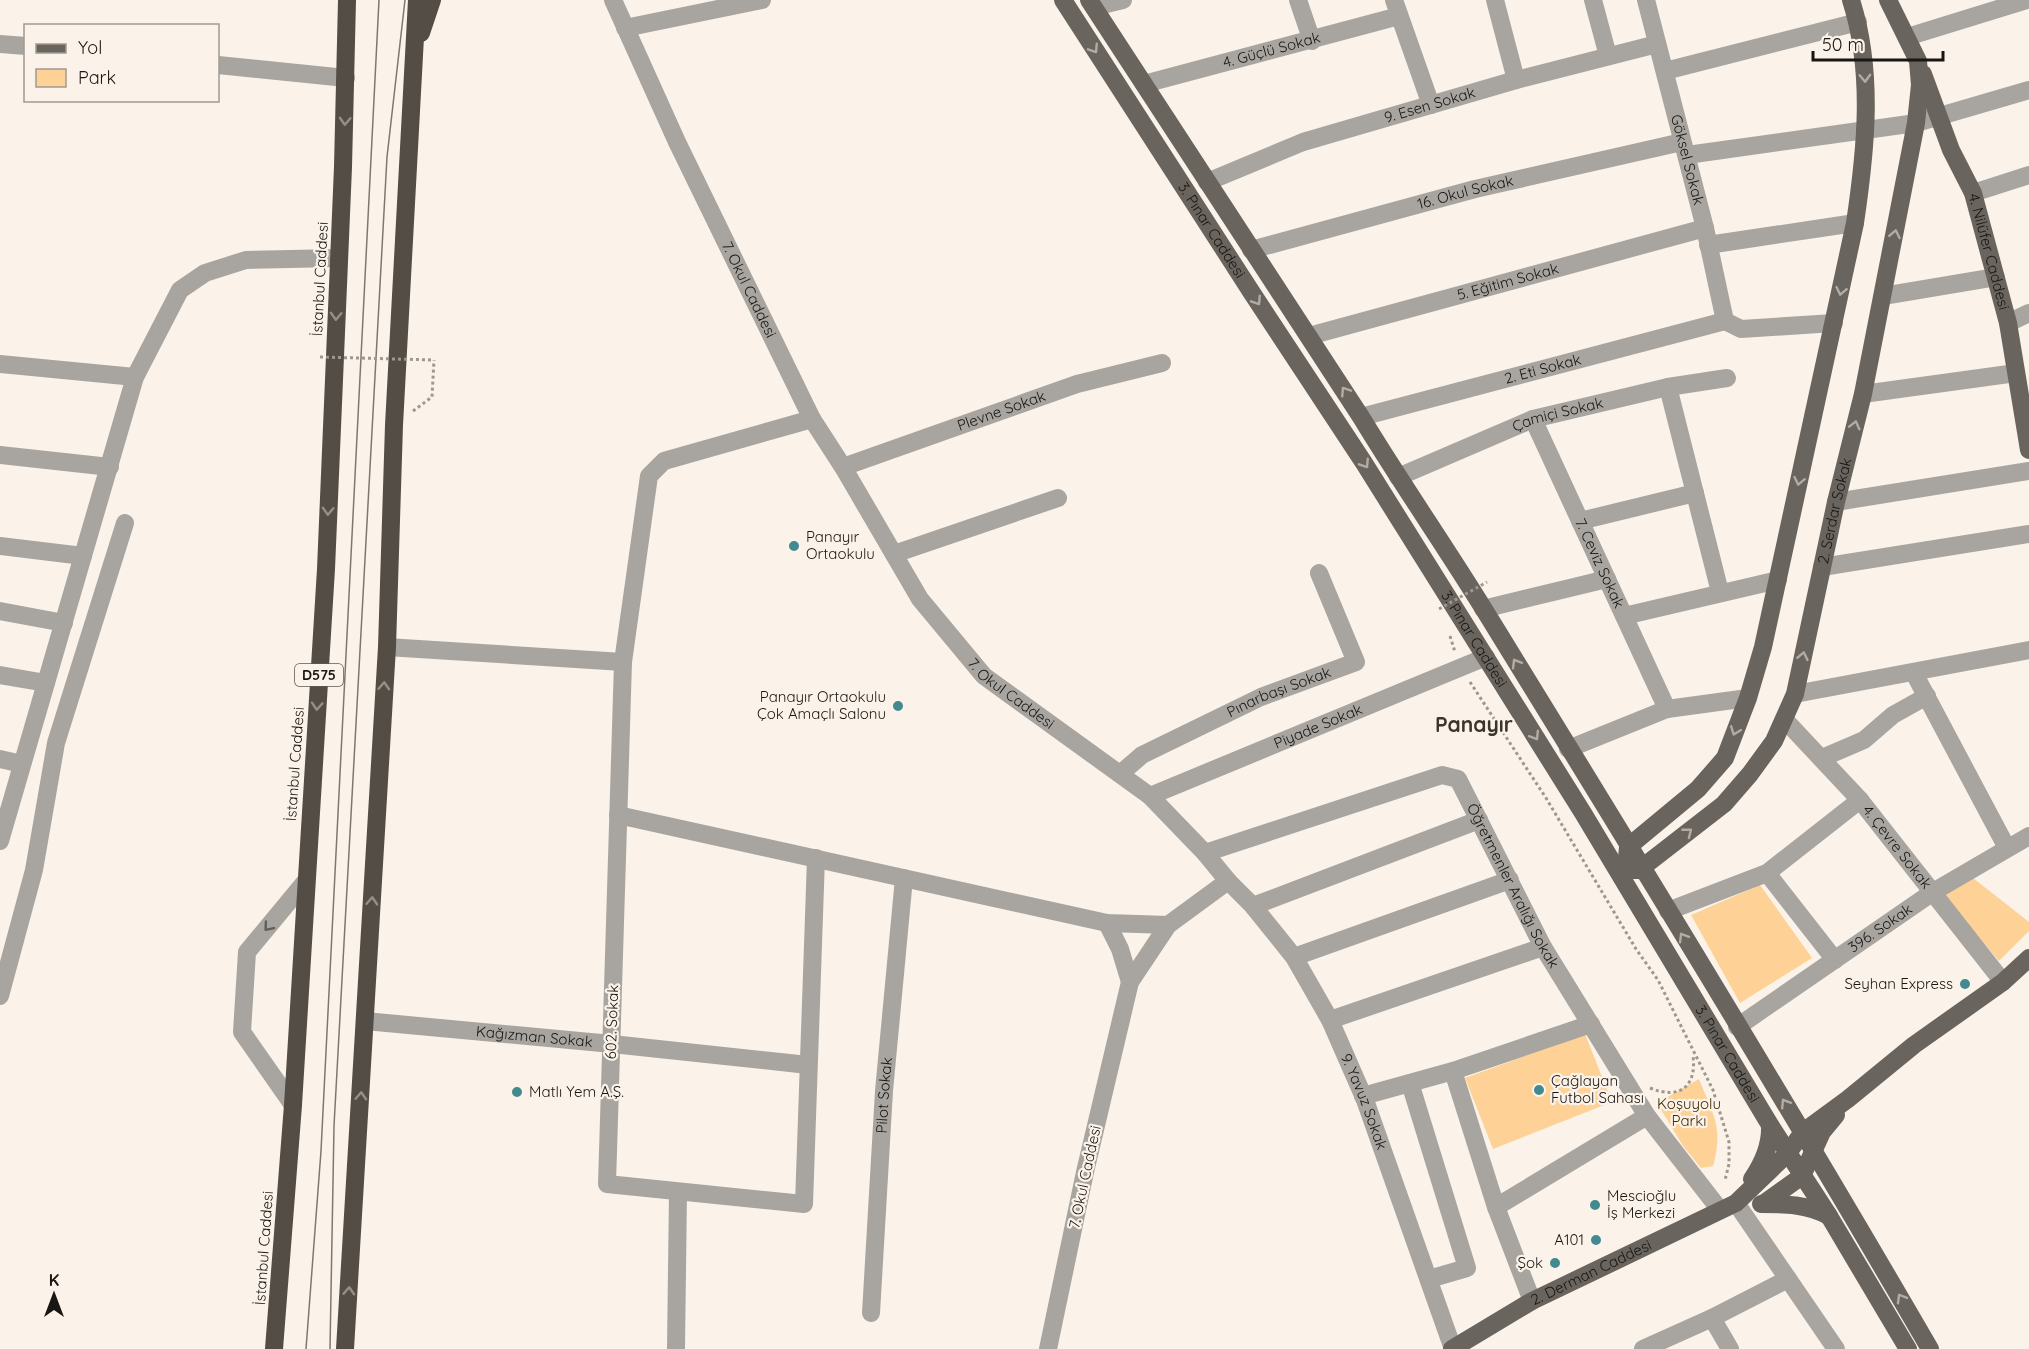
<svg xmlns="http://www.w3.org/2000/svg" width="2029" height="1349" viewBox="0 0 2029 1349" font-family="Quicksand,sans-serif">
<rect width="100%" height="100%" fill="#fbf3e9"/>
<!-- green -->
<g fill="#fed296">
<path d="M 1968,874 L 2029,922 L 2029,931 L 1999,961 L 1942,893 Z"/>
<path d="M 1760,885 L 1812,958 L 1740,1003 L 1691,915 Z"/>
<path d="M 1585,1034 L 1612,1102 L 1493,1149 L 1465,1078 Z"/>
<path d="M 1699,1079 C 1713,1114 1724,1128 1713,1166 L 1701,1168 L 1683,1146 L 1657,1103 Z"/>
</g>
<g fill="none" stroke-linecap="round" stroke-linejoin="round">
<!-- path -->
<g stroke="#9d9790" stroke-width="3" stroke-dasharray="3 3" stroke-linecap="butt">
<path d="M 413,411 L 432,397 L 434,360"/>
<path d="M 1450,636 L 1455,652"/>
<path d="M 1470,682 L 1546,798 L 1636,949 L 1658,980 L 1713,1090 L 1729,1142 L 1729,1164 L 1725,1180"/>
<path d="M 1650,1088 C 1679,1100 1697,1087 1693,1056"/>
</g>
<!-- minor -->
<g stroke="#a8a5a1" stroke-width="18">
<path id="s1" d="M 613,0 L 677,142 L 812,419 L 843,467 L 920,599 L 984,676 L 1150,796 L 1205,853 L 1228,881 L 1168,925 L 1130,982 L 1085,1172 L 1048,1349"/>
<path d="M 1298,0 L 1312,41"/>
<path d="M 1394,0 L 1431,105"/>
<path d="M 1495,0 L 1516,80"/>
<path d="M 1593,0 L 1608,56"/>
<path id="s2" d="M 1646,0 L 1705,228 L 1725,321"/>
<path d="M 1094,7 L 1123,0"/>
<path d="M 625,28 L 762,0"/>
<path d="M 1907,37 L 2027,0"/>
<path d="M 0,44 L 26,46"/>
<path d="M 218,65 L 346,78"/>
<path d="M 1665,71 L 1858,22"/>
<path id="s3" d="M 1144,84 L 1399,16"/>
<path d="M 1687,155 L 1916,123 L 2029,90"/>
<path id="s4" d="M 1207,182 L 1303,142 L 1516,80 L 1657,44"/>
<path d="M 1973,193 L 2029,175"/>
<path d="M 1708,245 L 1855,223"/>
<path id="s5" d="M 1251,250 L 1475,189 L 1682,142"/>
<path d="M 1883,296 L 1996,277"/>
<path d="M 1725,321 L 1741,329 L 1834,323"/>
<path d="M 2008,323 L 2029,313"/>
<path id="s6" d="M 1309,336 L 1705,228"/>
<path d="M 0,364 L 135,377"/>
<path d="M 1668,387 L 1720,592"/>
<path d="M 1863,394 L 2016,373"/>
<path id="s7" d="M 1361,417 L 1725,321"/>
<path d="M 812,419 L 664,461 L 649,476 L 623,662 L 607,1184 L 804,1204 L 816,858"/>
<path id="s8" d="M 1533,419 L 1667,709"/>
<path d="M 0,455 L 110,467"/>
<path id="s9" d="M 843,467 L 1077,384 L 1162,363"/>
<path id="s10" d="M 1398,477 L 1533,419 L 1668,387 L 1727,378"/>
<path d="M 1836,502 L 2029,471"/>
<path d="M 1580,521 L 1695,493"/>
<path d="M 0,546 L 83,556"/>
<path d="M 894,554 L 1058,498"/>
<path d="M 1822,567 L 2029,534"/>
<path d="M 1483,609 L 1607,579"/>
<path d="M 0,611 L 64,623"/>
<path d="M 1624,616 L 1778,580"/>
<path d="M 387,647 L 623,662"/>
<path d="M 1914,673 L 2007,848"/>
<path d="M 0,675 L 46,683"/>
<path d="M 1795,694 L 2029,650"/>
<path id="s11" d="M 1784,719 L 1860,800 L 2003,982"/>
<path d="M 1568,749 L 1667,709 L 1748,698"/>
<path d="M 1822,758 L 1864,740 L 1893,715 L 1927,696"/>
<path d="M 0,759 L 22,764"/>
<path id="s12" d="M 1120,774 L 1142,755 L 1261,697 L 1356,662 L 1319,573"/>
<path id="s13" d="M 1150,796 L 1486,657"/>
<path d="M 618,815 L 1107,923 L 1168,925"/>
<path d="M 0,841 L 135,377 L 180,290 L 205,273 L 246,260 L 338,258"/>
<path id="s14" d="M 1205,853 L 1442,775 L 1458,779 L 1543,947 L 1647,1116 L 1720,1210"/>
<path d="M 1767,873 L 1835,960"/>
<path id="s15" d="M 1228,881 L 1253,906 L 1294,957 L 1330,1020 L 1365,1100 L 1453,1349"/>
<path d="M 1253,906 L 1479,820"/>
<path d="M 1668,911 L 1767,873 L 1860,800"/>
<path d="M 1107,923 L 1120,949 L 1130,982"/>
<path d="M 1294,957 L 1510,880"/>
<path d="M 0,996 L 34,870 L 56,743 L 125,523"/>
<path d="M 1330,1020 L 1543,947"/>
<path id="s16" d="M 365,1021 L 612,1044 L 808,1065"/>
<path id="s17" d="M 1737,1027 L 1933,892 L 2029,836"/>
<path d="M 1453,1071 L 1496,1207 L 1532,1301"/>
<path d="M 1410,1083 L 1467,1268 L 1429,1279"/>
<path d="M 1363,1096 L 1453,1071 L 1591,1024"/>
<path d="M 293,1105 L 242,1032 L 247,952 L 305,882"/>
<path d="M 1736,1203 L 1836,1349"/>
<path d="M 1496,1207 L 1647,1116"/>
<path id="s18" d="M 871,1313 L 884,1091 L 904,878"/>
<path d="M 1712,1318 L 1730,1349"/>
<path d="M 676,1349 L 678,1192"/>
<path d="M 1643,1349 L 1712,1318 L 1788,1279"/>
</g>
<!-- major -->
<g stroke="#69645d" stroke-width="18">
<path id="s19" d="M 1063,0 L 1252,293 L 1364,463 L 1583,813 L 1770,1125 L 1829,1216 L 1908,1349"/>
<path d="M 1089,0 L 1361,417 C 1401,483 1445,546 1485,611 C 1636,856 1786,1101 1930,1349"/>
<path id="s20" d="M 1923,74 L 1951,150 L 1973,193 L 2008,323 L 2029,450"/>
<path d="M 1627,858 L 1628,847 L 1698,789 L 1725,758 L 1748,698 L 1763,647 L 1855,223 C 1866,149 1874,72 1851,0"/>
<path id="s21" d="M 1632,870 L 1639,870 L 1724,804 L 1750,774 L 1774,741 L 1795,694 L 1836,502 L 1863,394 L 1916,123 L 1920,85 L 1918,61 L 1888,0"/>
<path d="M 1752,1179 C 1763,1163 1771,1145 1770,1125"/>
<path d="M 1761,1204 C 1785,1204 1807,1204 1829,1216"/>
<path d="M 1763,1204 L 1802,1176 L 1822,1132 L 1836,1115"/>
<path id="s22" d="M 1452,1349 L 1532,1301 L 1736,1203 L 1788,1153 L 1803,1132 L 1848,1099 L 1914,1045 L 2003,982 L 2029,958"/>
</g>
<!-- highway -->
<g stroke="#534d45" stroke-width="18">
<path d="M 421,33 L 432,0"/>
<path d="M 274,1349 L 293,1105 L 326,569 L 343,167 L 347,0"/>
<path d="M 345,1349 L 387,647 L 394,425 L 417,0"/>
</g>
<!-- tram -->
<g stroke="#7d7771" stroke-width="1.5">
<path d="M 306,1349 L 321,1151 L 379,0"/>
<path d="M 330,1349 L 334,1126 L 387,157 L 405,0"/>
</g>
<!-- path-bridge -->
<g stroke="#9d9790" stroke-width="3" stroke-dasharray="3 3" stroke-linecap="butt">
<path d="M 320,357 L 434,360"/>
<path d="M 1439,609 L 1487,582"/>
</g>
</g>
<!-- one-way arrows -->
<defs><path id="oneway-chevron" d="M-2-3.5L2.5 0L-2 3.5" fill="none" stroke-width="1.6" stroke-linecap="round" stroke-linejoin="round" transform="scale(1.5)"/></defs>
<g stroke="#b2aca3">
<use href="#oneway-chevron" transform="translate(1094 49) rotate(57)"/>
<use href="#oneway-chevron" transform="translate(1865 78) rotate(88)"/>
<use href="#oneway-chevron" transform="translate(1895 234) rotate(-79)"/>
<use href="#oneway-chevron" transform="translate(1841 291) rotate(102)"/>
<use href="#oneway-chevron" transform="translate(1257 301) rotate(57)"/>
<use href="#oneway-chevron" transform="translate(1345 391) rotate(-123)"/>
<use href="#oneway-chevron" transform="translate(1855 425) rotate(-76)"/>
<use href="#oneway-chevron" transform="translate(1365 464) rotate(57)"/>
<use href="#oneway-chevron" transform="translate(1799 481) rotate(102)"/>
<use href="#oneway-chevron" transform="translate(1803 656) rotate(-78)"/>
<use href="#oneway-chevron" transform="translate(1516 663) rotate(-121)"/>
<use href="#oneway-chevron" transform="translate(1735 731) rotate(111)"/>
<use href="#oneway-chevron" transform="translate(1535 736) rotate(58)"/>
<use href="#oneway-chevron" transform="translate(1688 832) rotate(-38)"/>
<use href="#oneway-chevron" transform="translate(1683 937) rotate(-121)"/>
<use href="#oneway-chevron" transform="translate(1785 1103) rotate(-122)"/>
<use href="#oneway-chevron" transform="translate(1901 1298) rotate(-120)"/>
</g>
<g stroke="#968f87">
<use href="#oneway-chevron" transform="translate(345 121) rotate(92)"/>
<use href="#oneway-chevron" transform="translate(336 316) rotate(92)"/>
<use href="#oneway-chevron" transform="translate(328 511) rotate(92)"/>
<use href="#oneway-chevron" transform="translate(384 686) rotate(-87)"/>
<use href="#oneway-chevron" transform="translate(317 706) rotate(94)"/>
<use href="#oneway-chevron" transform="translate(372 901) rotate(-87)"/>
<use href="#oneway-chevron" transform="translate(361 1096) rotate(-87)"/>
<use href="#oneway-chevron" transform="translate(349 1291) rotate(-87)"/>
</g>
<use stroke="#605e5a" href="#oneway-chevron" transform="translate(268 927) rotate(130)"/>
<!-- markers -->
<g fill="#428990" stroke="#fbf3e9" stroke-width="2">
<circle cx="794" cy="546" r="6"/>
<circle cx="898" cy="706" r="6"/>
<circle cx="1965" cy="984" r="6"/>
<circle cx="1539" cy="1090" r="6"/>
<circle cx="517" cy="1092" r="6"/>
<circle cx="1595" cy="1205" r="6"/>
<circle cx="1596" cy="1240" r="6"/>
<circle cx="1555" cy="1263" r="6"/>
</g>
<g text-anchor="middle" stroke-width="4.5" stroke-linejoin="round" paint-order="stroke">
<!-- shield labels -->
<rect fill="#fbf3e9" stroke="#5d5853" stroke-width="1.5" x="295" y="664" width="48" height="22" rx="4.5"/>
<g font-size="14" font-weight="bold" fill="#191613">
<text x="319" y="680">D575</text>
</g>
<!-- street labels -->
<g font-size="15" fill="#191613" stroke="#fbf3e9">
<text dy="5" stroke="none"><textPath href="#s3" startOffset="132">4. Güçlü Sokak</textPath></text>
<text dy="5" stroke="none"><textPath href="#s4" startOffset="236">9. Esen Sokak</textPath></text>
<text dy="5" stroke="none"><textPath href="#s2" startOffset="165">Göksel Sokak</textPath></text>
<text dy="5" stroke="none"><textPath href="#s5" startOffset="222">16. Okul Sokak</textPath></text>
<text dy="5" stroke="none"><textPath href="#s19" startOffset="274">3. Pınar Caddesi</textPath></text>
<text dy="5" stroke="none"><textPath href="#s20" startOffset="190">4. Nilüfer Caddesi</textPath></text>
<text transform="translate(320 279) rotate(-87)" y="5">İstanbul Caddesi</text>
<text dy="5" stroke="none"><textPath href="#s6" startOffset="206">5. Eğitim Sokak</textPath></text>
<text dy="5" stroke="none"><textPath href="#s1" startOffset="320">7. Okul Caddesi</textPath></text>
<text dy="5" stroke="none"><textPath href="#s7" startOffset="188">2. Eti Sokak</textPath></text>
<text dy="5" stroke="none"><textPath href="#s9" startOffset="168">Plevne Sokak</textPath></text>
<text dy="5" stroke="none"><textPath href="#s10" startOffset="172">Çamiçi Sokak</textPath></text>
<text dy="5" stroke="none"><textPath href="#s21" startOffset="434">2. Serdar Sokak</textPath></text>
<text dy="5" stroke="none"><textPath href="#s8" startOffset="159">7. Ceviz Sokak</textPath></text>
<text dy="5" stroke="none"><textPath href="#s19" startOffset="760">3. Pınar Caddesi</textPath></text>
<text dy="5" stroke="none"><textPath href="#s1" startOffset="806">7. Okul Caddesi</textPath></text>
<text dy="5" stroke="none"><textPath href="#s12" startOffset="180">Pınarbaşı Sokak</textPath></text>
<text dy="5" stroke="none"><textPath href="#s13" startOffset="182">Piyade Sokak</textPath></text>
<text transform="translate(295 764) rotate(-86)" y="5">İstanbul Caddesi</text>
<text dy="5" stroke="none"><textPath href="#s11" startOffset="171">4. Çevre Sokak</textPath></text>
<text dy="5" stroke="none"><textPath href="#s14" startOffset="386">Öğretmenler Aralığı Sokak</textPath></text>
<text dy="5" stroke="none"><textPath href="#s17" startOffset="174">396. Sokak</textPath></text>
<text transform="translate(612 1022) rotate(-88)" y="5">602. Sokak</text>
<text dy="5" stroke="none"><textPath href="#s16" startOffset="170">Kağızman Sokak</textPath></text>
<text dy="5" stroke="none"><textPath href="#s19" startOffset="1246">3. Pınar Caddesi</textPath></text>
<text dy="5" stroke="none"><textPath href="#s18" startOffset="218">Pilot Sokak</textPath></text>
<text dy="5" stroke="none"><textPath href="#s15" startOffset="262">9. Yavuz Sokak</textPath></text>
<text transform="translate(1085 1177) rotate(-78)" y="5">7. Okul Caddesi</text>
<text transform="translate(264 1248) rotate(-86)" y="5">İstanbul Caddesi</text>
<text dy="5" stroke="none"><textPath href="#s22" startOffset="159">2. Derman Caddesi</textPath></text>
</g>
<!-- poi labels -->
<g font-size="15" fill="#191613" stroke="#fbf3e9" text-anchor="start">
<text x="806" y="542">Panayır<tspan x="806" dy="17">Ortaokulu</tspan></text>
<text x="886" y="702" text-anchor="end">Panayır Ortaokulu<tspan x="886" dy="17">Çok Amaçlı Salonu</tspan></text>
<text x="1953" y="989" text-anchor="end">Seyhan Express</text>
<text x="1551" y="1086">Çağlayan<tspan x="1551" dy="17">Futbol Sahası</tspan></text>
<text x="529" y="1097">Matlı Yem A.Ş.</text>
<text x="1607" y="1201">Mescioğlu<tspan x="1607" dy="17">İş Merkezi</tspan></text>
<text x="1584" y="1245" text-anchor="end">A101</text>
<text x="1543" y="1268" text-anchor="end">Şok</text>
</g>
<!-- park labels -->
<g font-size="15" fill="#412902" stroke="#fbf3e9">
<text x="1689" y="1109">Koşuyolu<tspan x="1689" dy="17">Parkı</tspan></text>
</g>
<!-- district labels -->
<g font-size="21" font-weight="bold" fill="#3b352e" stroke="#fbf3e9">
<text x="1474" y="732">Panayır</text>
</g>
</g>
<!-- legend -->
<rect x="24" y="24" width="195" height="78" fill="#fbf3e9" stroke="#a19b93" stroke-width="1.5"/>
<rect x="36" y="44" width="30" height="9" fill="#69645d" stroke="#a19b93" stroke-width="1.5"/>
<text x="78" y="54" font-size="18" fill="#191613">Yol</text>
<rect x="36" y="69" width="30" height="18" fill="#fed296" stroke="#a19b93" stroke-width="1.5"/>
<text x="78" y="84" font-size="18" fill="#191613">Park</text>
<!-- north arrow -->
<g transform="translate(54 1295)" stroke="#fbf3e9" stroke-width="4.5" paint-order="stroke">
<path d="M0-4.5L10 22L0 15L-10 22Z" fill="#191613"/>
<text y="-9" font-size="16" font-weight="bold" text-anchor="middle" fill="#191613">K</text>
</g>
<!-- scale -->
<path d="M1813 51v9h130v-9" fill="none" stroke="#191613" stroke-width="3"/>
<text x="1822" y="51" font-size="18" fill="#191613" stroke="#fbf3e9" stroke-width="4.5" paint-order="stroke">50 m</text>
</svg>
